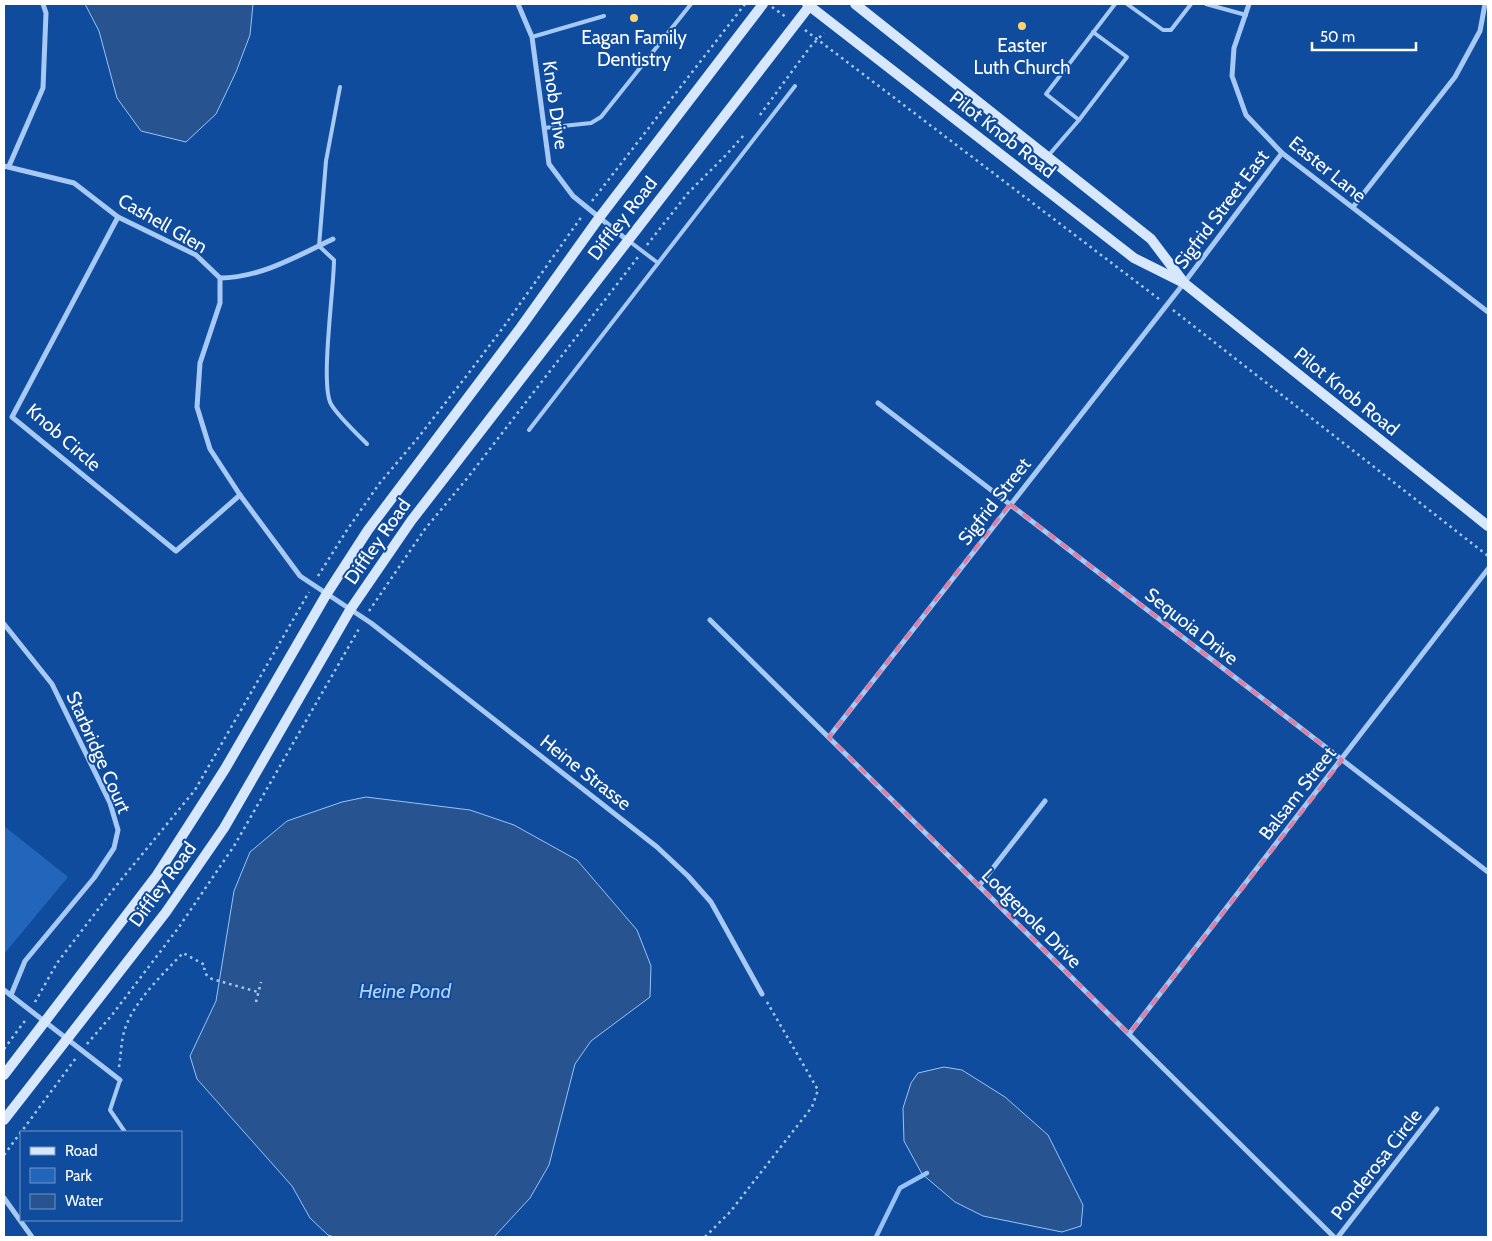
<svg xmlns="http://www.w3.org/2000/svg" width="1492" height="1241" viewBox="0 0 1492 1241" font-family="Cabin,sans-serif">
<rect width="100%" height="100%" fill="#104c9e"/>
<!-- green -->
<path fill="#2266bc" d="M 4,826 L 68,877 L 4,954 Z"/>
<!-- water -->
<g fill="#275490" stroke="#97c3f8">
<path d="M 85,4 L 253,4 L 250,35 L 236,72 L 216,114 L 186,142 L 141,131 L 117,98 L 99,31 Z"/>
<path d="M 366,797 L 470,810 L 514,825 L 577,860 L 637,930 L 651,966 L 650,997 L 591,1041 L 575,1064 L 549,1165 L 530,1198 L 494,1237 L 334,1237 L 328,1235 L 310,1218 L 292,1186 L 197,1079 L 190,1056 L 216,1001 L 234,891 L 250,852 L 287,821 L 342,802 Z"/>
<path d="M 944,1067 L 962,1070 L 1005,1097 L 1048,1135 L 1083,1205 L 1081,1226 L 1062,1232 L 983,1216 L 955,1202 L 922,1174 L 904,1141 L 903,1108 L 911,1083 L 918,1073 Z"/>
</g>
<g fill="none" stroke-linecap="round" stroke-linejoin="round">
<!-- stream -->
<path stroke="#97c3f8" stroke-width="4.5" d="M 876,1237 L 900,1188 L 927,1173"/>
<!-- path -->
<g stroke="#a6c9f5" stroke-width="2.5" stroke-dasharray="2.5 4" stroke-linecap="butt">
<path d="M 772,7 L 786,17"/>
<path d="M 805,30 L 1159,299"/>
<path d="M 760,115 L 810,47 L 824,33"/>
<path d="M 592,201 L 745,4"/>
<path d="M 647,245 L 688,193 L 726,155 L 744,135"/>
<path d="M 1173,310 L 1488,556"/>
<path d="M 318,576 L 347,530 L 379,484 L 417,439 L 468,374 L 505,325 L 582,216"/>
<path d="M 369,611 L 425,529 L 469,476 L 638,257"/>
<path d="M 35,1002 L 57,963 L 116,886 L 195,790 L 309,592"/>
<path d="M 256,1002 L 261,982"/>
<path d="M 87,1044 L 112,1015 L 179,927 L 234,846 L 360,627"/>
<path d="M 4,1049 L 27,1018"/>
<path d="M 119,1067 C 121,1055 121,1043 124,1032 C 132,1003 163,974 183,953 L 205,965 C 203,973 206,975 212,979 L 258,992"/>
<path d="M 4,1155 L 76,1058"/>
<path d="M 705,1237 L 730,1212 L 812,1107 L 818,1090 L 767,1002"/>
</g>
<!-- service -->
<g stroke="#a6c9f5" stroke-width="4">
<path d="M 1127,4 L 1163,30 L 1171,30 L 1191,4"/>
<path d="M 1206,4 L 1246,15"/>
<path d="M 532,37 L 604,16"/>
<path d="M 340,87 L 326,161 L 319,246 L 334,260 C 334,288 320,385 331,404 C 337,415 358,435 367,444"/>
<path d="M 1079,120 L 1127,57 L 1093,32"/>
<path d="M 544,128 L 591,123 L 601,117 L 691,4"/>
<path d="M 1048,156 L 1079,120 L 1046,94 L 1115,4"/>
<path d="M 629,241 L 658,263"/>
<path d="M 529,430 L 795,86"/>
<path d="M 120,1080 L 110,1110 L 125,1132"/>
</g>
<!-- minor -->
<g stroke="#a6c9f5" stroke-width="5">
<path d="M 518,4 L 532,37 L 549,164 L 573,196 L 627,240"/>
<path d="M 1249,4 L 1234,48 L 1232,76 L 1246,115 L 1282,153 L 1488,312"/>
<path d="M 4,166 L 74,183 L 118,217 L 196,255 L 220,278 L 220,303 L 200,363 L 197,407 L 210,449 L 240,495 L 300,576 L 371,623 L 657,847 L 688,876 L 711,902 L 762,994"/>
<path d="M 9,166 L 43,88 L 46,13 L 43,4"/>
<path d="M 1353,207 L 1455,77 L 1480,31 L 1485,4"/>
<path d="M 118,217 L 12,417 L 176,551 L 240,495"/>
<path d="M 220,278 C 259,278 298,256 333,239"/>
<path d="M 878,403 L 1488,872"/>
<path d="M 710,620 L 1334,1237"/>
<path d="M 4,624 L 52,684 L 110,803 L 118,830 L 114,848 L 94,878 L 25,961 L 11,995"/>
<path d="M 829,737 L 1184,283 L 1282,153"/>
<path d="M 979,886 L 1045,801"/>
<path d="M 4,990 L 120,1080"/>
<path d="M 1129,1034 L 1488,569"/>
<path d="M 4,1198 L 32,1237"/>
<path d="M 1338,1237 L 1437,1109"/>
</g>
<!-- secondary -->
<g stroke="#d6e7fe" stroke-width="10">
<path d="M 807,4 L 1134,258 L 1184,283 L 1488,526"/>
<path d="M 855,4 L 1151,239 L 1182,280"/>
<path d="M 4,1075 L 157,875 L 225,769 L 326,595 L 368,530 L 521,327 L 599,218 L 763,4"/>
<path d="M 4,1120 L 166,912 L 224,828 L 350,610 L 411,521 L 811,4"/>
</g>
</g>
<!-- marked area -->
<path fill="none" stroke="#dd80a5" stroke-width="4" stroke-dasharray="10 6" stroke-linejoin="round" d="M 1010,504 L 1342,760 L 1129,1034 L 829,737 Z"/>
<!-- markers -->
<g fill="#ffd56a" stroke="#104c9e" stroke-width="2">
<circle cx="634" cy="18" r="5"/>
<circle cx="1022" cy="26" r="5"/>
</g>
<g text-anchor="middle" stroke-width="4" stroke-linejoin="round" paint-order="stroke">
<!-- poi labels -->
<g font-size="19" fill="#fff" stroke="#104c9e">
<text x="634" y="44">Eagan Family<tspan x="634" dy="22">Dentistry</tspan></text>
<text x="1022" y="52">Easter<tspan x="1022" dy="22">Luth Church</tspan></text>
</g>
<!-- street labels -->
<g font-size="19" fill="#fff" stroke="#104c9e">
<text transform="translate(556 105) rotate(82)" y="7">Knob Drive</text>
<text transform="translate(1003 134) rotate(38)" y="7">Pilot Knob Road</text>
<text transform="translate(1328 169) rotate(39)" y="7">Easter Lane</text>
<text transform="translate(1221 209) rotate(-53)" y="7">Sigfrid Street East</text>
<text transform="translate(622 218) rotate(-52)" y="7">Diffley Road</text>
<text transform="translate(163 223) rotate(30)" y="7">Cashell Glen</text>
<text transform="translate(1347 391) rotate(39)" y="7">Pilot Knob Road</text>
<text transform="translate(64 437) rotate(41)" y="7">Knob Circle</text>
<text transform="translate(994 501) rotate(-52)" y="7">Sigfrid Street</text>
<text transform="translate(377 541) rotate(-55)" y="7">Diffley Road</text>
<text transform="translate(1192 626) rotate(38)" y="7">Sequoia Drive</text>
<text transform="translate(99 752) rotate(66)" y="7">Starbridge Court</text>
<text transform="translate(586 772) rotate(38)" y="7">Heine Strasse</text>
<text transform="translate(1297 793) rotate(-52)" y="7">Balsam Street</text>
<text transform="translate(162 884) rotate(-54)" y="7">Diffley Road</text>
<text transform="translate(1032 918) rotate(45)" y="7">Lodgepole Drive</text>
<text transform="translate(1376 1164) rotate(-52)" y="7">Ponderosa Circle</text>
</g>
<!-- water labels -->
<g font-size="20" font-style="italic" fill="#b2d3fb" stroke="#104c9e">
<text x="405" y="998">Heine Pond</text>
</g>
</g>
<!-- border -->
<rect width="1492" height="1241" fill="none" stroke="#ffffff" stroke-width="10"/>
<!-- legend -->
<rect x="20" y="1131" width="162" height="90" fill="#104c9e" stroke="#7094c5"/>
<rect x="30" y="1147" width="25" height="8" fill="#d6e7fe" stroke="#7094c5"/>
<text x="65" y="1156" font-size="15" fill="#ffffff">Road</text>
<rect x="30" y="1168" width="25" height="15" fill="#2266bc" stroke="#7094c5"/>
<text x="65" y="1181" font-size="15" fill="#ffffff">Park</text>
<rect x="30" y="1194" width="25" height="15" fill="#275490" stroke="#7094c5"/>
<text x="65" y="1206" font-size="15" fill="#ffffff">Water</text>
<!-- scale -->
<path d="M1312 42v8h104v-8" fill="none" stroke="#ffffff" stroke-width="2.5"/>
<text x="1320" y="42" font-size="15" fill="#ffffff" stroke="#104c9e" stroke-width="4" paint-order="stroke">50 m</text>
</svg>
